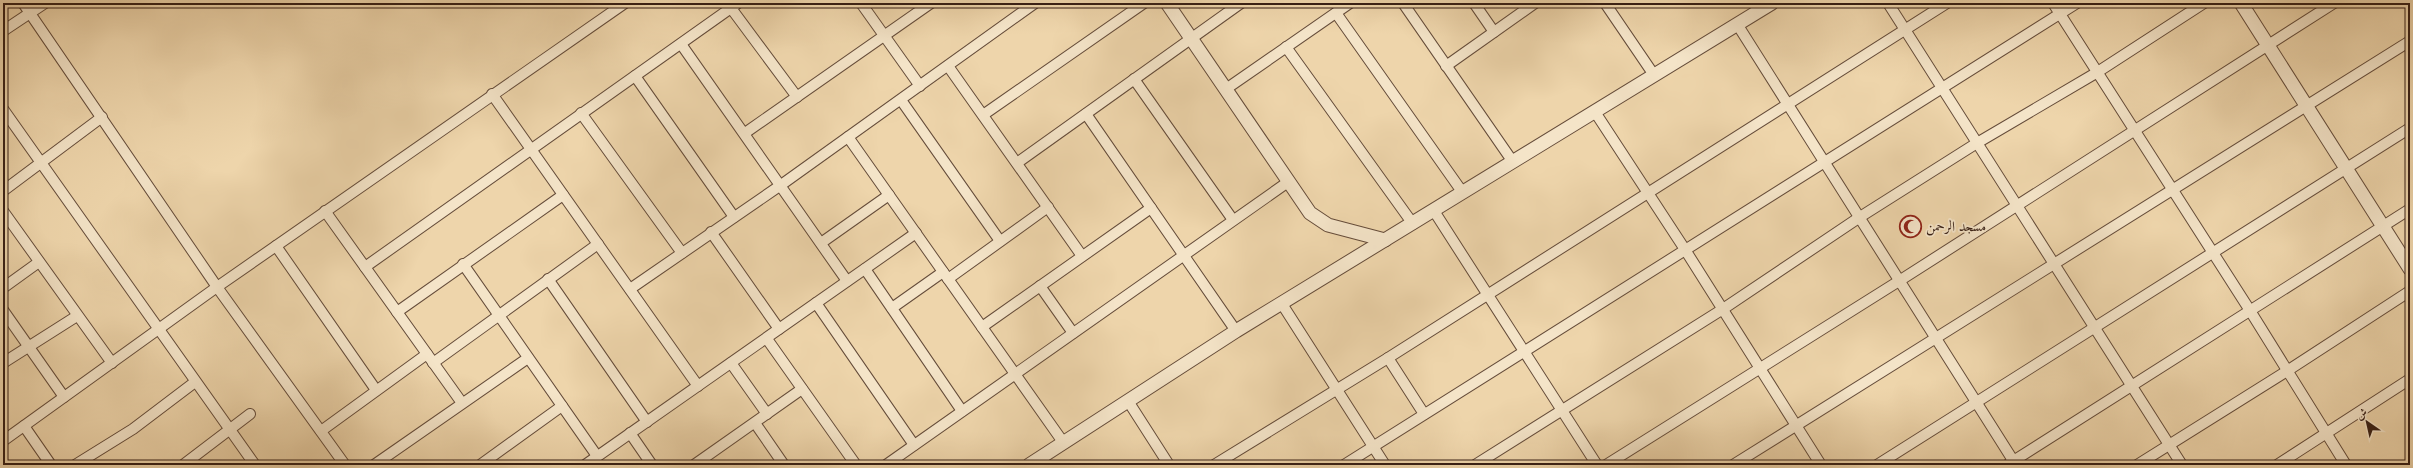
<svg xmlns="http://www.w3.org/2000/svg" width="2413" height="468" viewBox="0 0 2413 468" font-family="Cardo,Amiri,serif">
<rect width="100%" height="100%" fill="#eed5ab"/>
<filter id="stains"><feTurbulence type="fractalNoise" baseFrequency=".005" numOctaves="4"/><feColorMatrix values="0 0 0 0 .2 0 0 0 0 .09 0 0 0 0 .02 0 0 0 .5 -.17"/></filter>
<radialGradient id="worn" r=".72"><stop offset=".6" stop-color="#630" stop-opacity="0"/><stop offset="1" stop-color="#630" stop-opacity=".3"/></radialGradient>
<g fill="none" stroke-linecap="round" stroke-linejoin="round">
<defs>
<g id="minor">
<path d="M 23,3 L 217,287 L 345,465"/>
<path d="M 861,3 L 920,86"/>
<path d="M 1403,3 L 1513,162"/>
<path d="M 1474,3 L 1494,32"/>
<path d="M 1605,3 L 1654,75"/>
<path d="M 1888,3 L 2182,465"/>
<path d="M 2053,3 L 2249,309 L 2346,465"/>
<path d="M 728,4 L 797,97"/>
<path d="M 1336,13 L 1463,193"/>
<path d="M 1737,24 L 2016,465"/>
<path d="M 3,31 L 45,3"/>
<path d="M 681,44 L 847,281"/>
<path d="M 1286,47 L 1413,224"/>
<path d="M 948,66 L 1082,256"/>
<path d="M 1446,66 L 1535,3"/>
<path d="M 635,76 L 734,217"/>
<path d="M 1134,79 L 1233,220"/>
<path d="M 1226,89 L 1350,3"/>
<path d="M 492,94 L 698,386"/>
<path d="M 901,100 L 1000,241"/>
<path d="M 3,109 L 255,465"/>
<path d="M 1595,112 L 1684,248 L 1821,465"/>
<path d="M 581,113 L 682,253"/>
<path d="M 1086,114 L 1236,331"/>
<path d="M 983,115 L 1144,3"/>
<path d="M 745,133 L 931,3"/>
<path d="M 848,137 L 1063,442"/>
<path d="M 1017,163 L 1241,3"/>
<path d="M 3,191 L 102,117"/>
<path d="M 3,211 L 112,363"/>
<path d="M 325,211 L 462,403"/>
<path d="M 1434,211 L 1597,465"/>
<path d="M 711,232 L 779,329"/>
<path d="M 821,243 L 889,195"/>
<path d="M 276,246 L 376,390"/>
<path d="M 463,264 L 597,456"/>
<path d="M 365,267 L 738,3"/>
<path d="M 865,269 L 962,411"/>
<path d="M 548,279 L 647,422"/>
<path d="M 948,279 L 1048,207"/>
<path d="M 1040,286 L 1073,333"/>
<path d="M 3,288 L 39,262"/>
<path d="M 630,289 L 781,185 L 1035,3"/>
<path d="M 816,303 L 914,445"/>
<path d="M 1282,304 L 1385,465"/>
<path d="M 892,308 L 943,272"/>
<path d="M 3,310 L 64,397"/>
<path d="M 397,312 L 563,195"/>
<path d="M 982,327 L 1151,208"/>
<path d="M 767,339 L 856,465"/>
<path d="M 1388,358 L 1424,414"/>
<path d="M 3,363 L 77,316"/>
<path d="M 433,363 L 598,244"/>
<path d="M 731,363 L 767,414"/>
<path d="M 1128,401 L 1169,465"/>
<path d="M 755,423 L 784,465"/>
<path d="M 24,426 L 51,465"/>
<path d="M 321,431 L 427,354"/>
<path d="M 630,433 L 652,465"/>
<path d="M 3,441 L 217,287 L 625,3"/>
<path d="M 75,465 L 133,429 L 195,382"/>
<path d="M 183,465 L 250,414"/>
<path d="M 374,465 L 528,358"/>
<path d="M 480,465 L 562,406"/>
<path d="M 585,465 L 916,233"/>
<path d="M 694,465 L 802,389"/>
<path d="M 886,465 L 1288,182"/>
<path d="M 1214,465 L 1388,358 L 1947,3"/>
<path d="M 1344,465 L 2077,3"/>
<path d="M 1475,465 L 1723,309 L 1860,217 L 1977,143 L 2096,73 L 2204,3"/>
<path d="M 1606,465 L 1899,281 L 2334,3"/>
<path d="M 1733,465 C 1959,325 2184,183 2410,41"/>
<path d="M 1877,465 L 2410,128"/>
<path d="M 2007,465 L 2410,209"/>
<path d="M 2137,465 L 2287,371 L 2410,291"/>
<path d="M 2277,465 L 2410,379"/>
</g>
<g id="tertiary">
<path d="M 1167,3 L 1310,213 L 1328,225 L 1385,240"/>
<path d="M 2241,3 L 2410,269"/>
<path d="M 1029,465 L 1236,331 L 1772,3"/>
</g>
</defs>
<!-- minor casing -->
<use href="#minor" stroke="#654c3a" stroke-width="12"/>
<!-- tertiary casing -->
<use href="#tertiary" stroke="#654c3a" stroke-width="15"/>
<!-- minor -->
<use href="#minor" stroke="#f4e4c8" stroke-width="10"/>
<!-- tertiary -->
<use href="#tertiary" stroke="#f4e4c8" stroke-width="13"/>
</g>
<!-- icons -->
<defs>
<symbol id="mosque-ring" viewBox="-11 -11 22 22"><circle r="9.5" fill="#f4e4c8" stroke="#8f2418" stroke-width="1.5"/><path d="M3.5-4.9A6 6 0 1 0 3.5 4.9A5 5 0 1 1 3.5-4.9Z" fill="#8f2418"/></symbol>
</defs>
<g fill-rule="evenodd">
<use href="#mosque-ring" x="1898" y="214" width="25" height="25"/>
</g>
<g text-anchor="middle" stroke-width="3.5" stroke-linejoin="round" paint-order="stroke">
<!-- poi labels -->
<g font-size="14" fill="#371f15" stroke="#f4e4c8" text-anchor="start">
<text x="1926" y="231">مسجد الرحمن</text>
</g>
</g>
<!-- margin -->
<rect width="2413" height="468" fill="none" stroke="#eed5ab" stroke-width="16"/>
<rect x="4" y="4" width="2405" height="460" fill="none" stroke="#371f15" stroke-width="2"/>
<rect x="8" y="8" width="2397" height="452" fill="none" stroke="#371f15"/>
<!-- north arrow -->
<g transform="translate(2367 422) rotate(326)" stroke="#f4e4c8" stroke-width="3" paint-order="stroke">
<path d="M0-3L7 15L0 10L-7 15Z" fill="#371f15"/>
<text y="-6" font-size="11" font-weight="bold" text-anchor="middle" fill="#371f15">ش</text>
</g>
<rect width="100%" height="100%" filter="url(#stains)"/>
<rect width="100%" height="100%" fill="url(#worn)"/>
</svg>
